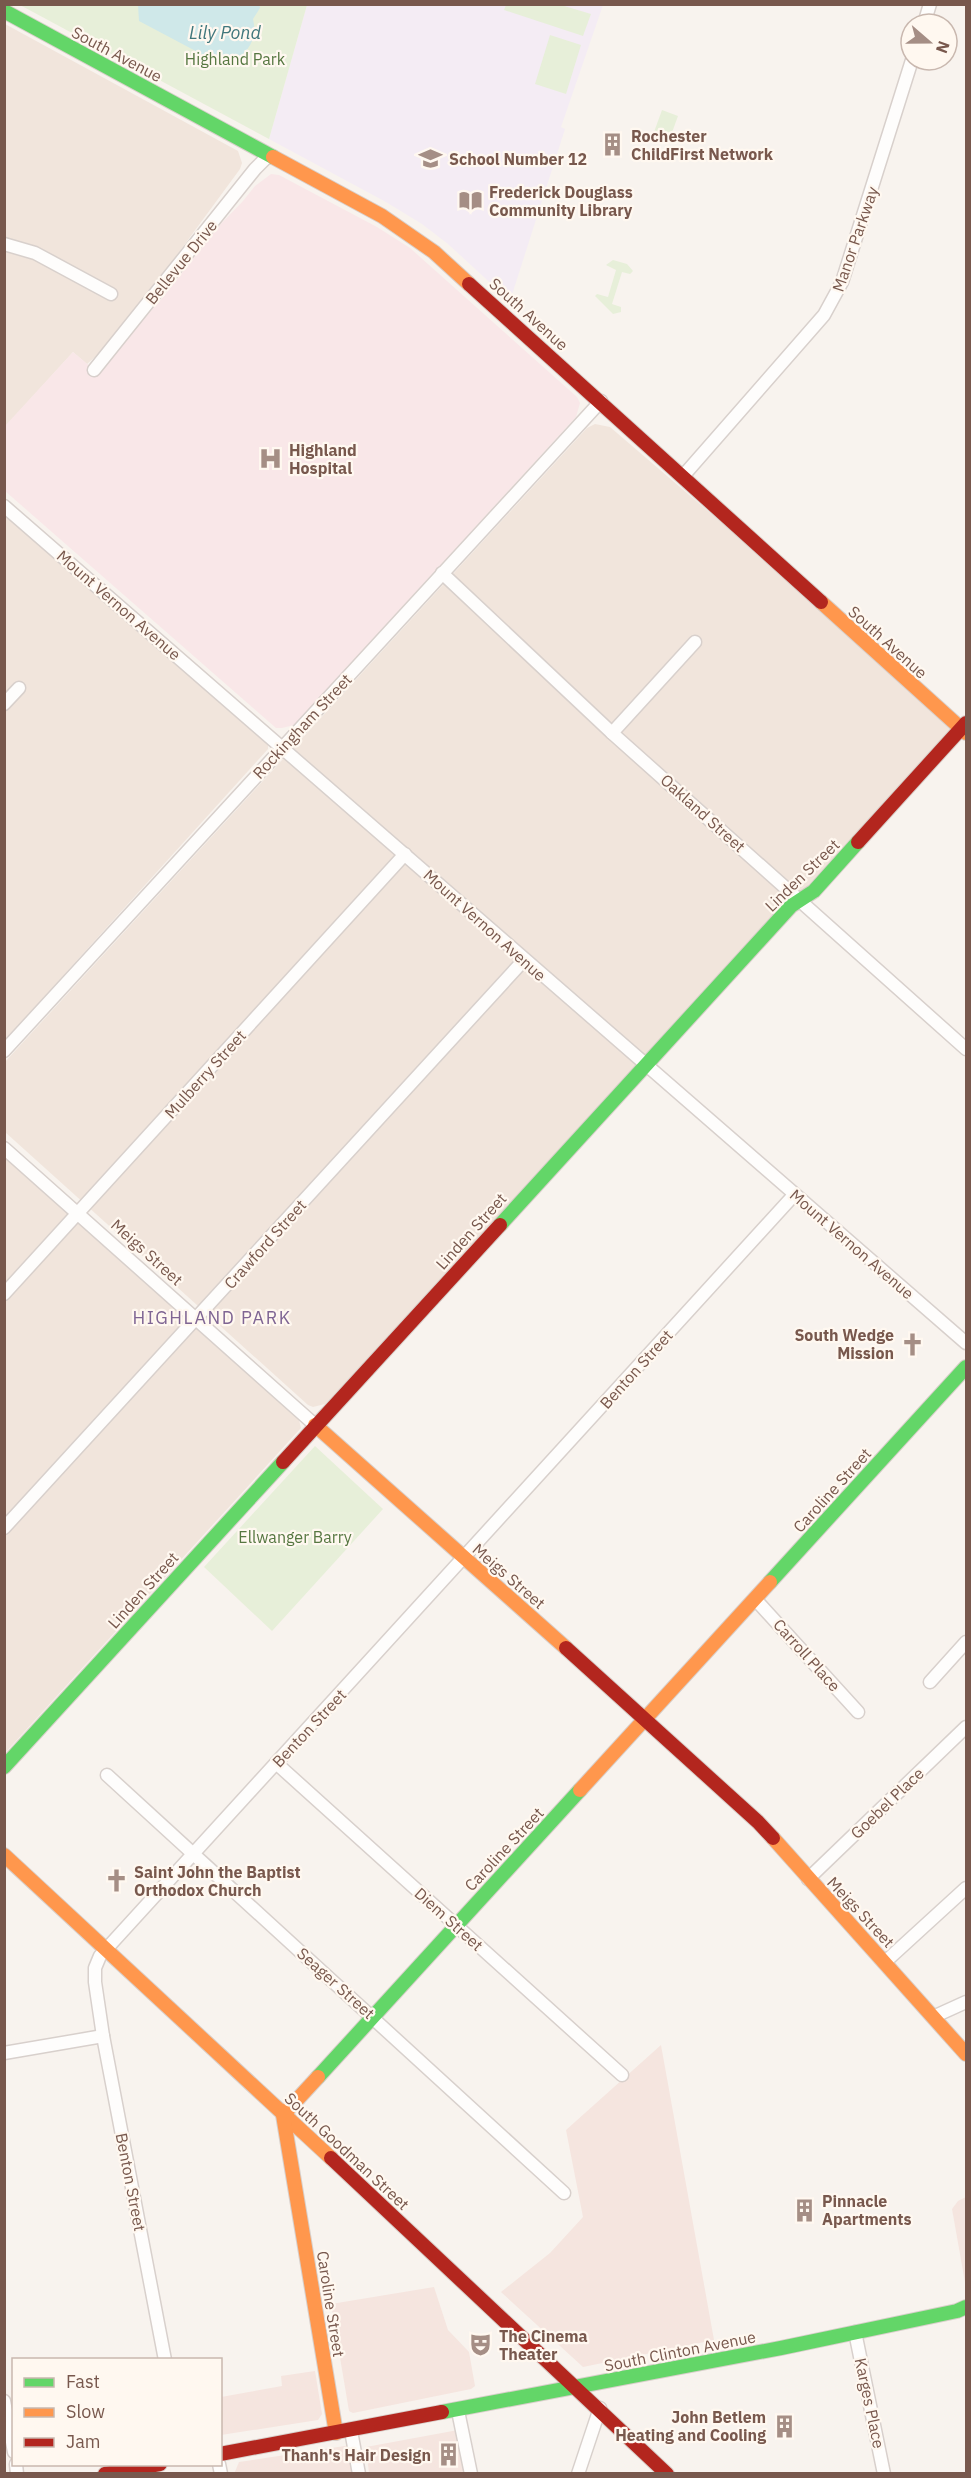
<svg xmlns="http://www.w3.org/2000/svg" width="971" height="2478" viewBox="0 0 971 2478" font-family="'IBM Plex Sans',sans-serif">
<rect width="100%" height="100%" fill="#f8f3ee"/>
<!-- residential -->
<g fill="#f1e5dc">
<path d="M 5,24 L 238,151 L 242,163 L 240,169 L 132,316 L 106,347 L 87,364 L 73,352 L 5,427 Z"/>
<path d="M 595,424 L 610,427 L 962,729 L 325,1404 L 313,1407 L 308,1405 L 5,1132 L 4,1063 L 587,428 Z"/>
<path d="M 5,512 L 268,743 L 268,749 L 5,1040 Z"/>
<path d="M 5,1155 L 299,1420 L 301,1428 L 5,1753 Z"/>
</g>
<!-- commercial -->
<g fill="#f5e5df">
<path d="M 661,2045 L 714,2340 L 583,2367 L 501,2292 L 550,2253 L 583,2217 L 566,2130 Z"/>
<path d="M 966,2197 L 966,2288 L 952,2209 L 958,2201 Z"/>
<path d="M 434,2287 L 448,2330 L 469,2352 L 475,2386 L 471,2389 L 353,2413 L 349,2411 L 331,2304 Z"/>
<path d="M 315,2371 L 322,2414 L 318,2420 L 221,2435 L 221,2397 L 282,2386 L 281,2376 Z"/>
<path d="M 458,2430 L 467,2471 L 450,2474 L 369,2473 L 366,2447 Z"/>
<path d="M 351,2445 L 359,2473 L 234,2474 L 239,2462 Z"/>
</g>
<!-- education -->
<path fill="#f4ecf4" d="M 307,5 L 603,5 L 561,127 L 565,129 L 510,301 L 448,244 L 422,224 L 386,202 L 269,139 Z"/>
<!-- medical -->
<path fill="#f9e7e8" d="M 271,174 L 279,175 L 377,227 L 410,248 L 577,397 L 580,403 L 576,417 L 294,725 L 282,728 L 276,728 L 5,491 L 4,427 L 73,352 L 97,372 L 164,296 L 214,231 L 243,201 L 255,186 Z"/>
<!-- green -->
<g fill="#e7efd9">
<path d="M 20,5 L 307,5 L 269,139 Z"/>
<path d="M 561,5 L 591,14 L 583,36 L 504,10 L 506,5 Z"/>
<path d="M 550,35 L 581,45 L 566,94 L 535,84 Z"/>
<path d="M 662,110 L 678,116 L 670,138 L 654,132 Z"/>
<path d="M 613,260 L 627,264 L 633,271 L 630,274 L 622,272 L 612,304 L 621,307 L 621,312 L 613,314 L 595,296 L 597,294 L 608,297 L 616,270 L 606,265 Z"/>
<path d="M 315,1446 L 383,1509 L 272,1631 L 204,1567 Z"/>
</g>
<!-- water -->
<path fill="#cfe8e9" d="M 259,4 L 260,8 L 253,19 C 258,40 248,53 229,64 L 207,57 L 139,21 L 138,5 Z"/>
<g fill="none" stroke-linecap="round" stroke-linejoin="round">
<defs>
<g id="street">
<path d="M 924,24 L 930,4"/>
<path d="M 4,244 L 35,253 L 111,294"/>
<path d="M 94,370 L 255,169 L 269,155"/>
<path d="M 684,475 L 824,315 L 842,282 L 912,60"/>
<path d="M 4,506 L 966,1343"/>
<path d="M 442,573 L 612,733 L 966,1049"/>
<path d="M 4,704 L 19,688"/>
<path d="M 612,733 L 695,642"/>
<path d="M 4,1051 L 601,401"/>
<path d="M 4,1148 L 315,1425"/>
<path d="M 4,1294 L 405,854"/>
<path d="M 4,1528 L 524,960"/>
<path d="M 755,1599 L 858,1712"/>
<path d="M 930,1682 L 966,1642"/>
<path d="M 276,1763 L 622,2075"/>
<path d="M 107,1775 L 564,2193"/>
<path d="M 808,1879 L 966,1727"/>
<path d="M 885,1962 L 966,1888"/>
<path d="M 933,2017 L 966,2002"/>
<path d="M 4,2053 L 103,2036"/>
<path d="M 855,2332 L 884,2474"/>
<path d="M 165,2360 L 103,2036 L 95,1982 L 95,1968 L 100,1956 L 794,1195"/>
<path d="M 4,2401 L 14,2452"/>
<path d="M 458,2411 L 471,2474"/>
<path d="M 351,2431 L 359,2474"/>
<path d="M 16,2464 L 17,2474"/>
<path d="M 219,2464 L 221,2474"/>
<path d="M 578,2474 L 600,2408"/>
</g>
<g id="fast">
<path d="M 4,11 L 273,157"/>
<path d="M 500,1225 L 791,906 L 814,891 L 858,842"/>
<path d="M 770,1582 L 966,1367"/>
<path d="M 4,1767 L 283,1462"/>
<path d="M 318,2077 L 580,1790"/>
<path d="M 442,2412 L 781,2348 L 957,2311 L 966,2307"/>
</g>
<g id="slow">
<path d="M 273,157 L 382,216 L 434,252 L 469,284"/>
<path d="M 821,602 L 966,733"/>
<path d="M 315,1425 L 566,1648"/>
<path d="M 580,1790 L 770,1582"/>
<path d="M 773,1838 L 966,2054"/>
<path d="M 4,1855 L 331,2158"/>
<path d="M 318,2077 L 283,2115 L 336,2433"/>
</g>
<g id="jam">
<path d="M 469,284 L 821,602"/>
<path d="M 858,842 L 966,723"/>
<path d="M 283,1462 L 500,1225"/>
<path d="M 566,1648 L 758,1822 L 773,1838"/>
<path d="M 331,2158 L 667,2474"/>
<path d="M 220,2454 L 442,2412"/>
<path d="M 105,2474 L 160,2464"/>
</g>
</defs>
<!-- street casing -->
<use href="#street" stroke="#d8d0cc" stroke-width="15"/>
<!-- fast casing -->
<use href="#fast" stroke="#d8cfca" stroke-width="16"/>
<!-- slow casing -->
<use href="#slow" stroke="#d8cfca" stroke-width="16"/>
<!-- jam casing -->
<use href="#jam" stroke="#d8cfca" stroke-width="16"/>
<!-- street -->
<use href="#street" stroke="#fefdfc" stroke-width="12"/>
<!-- fast -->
<use href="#fast" stroke="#63d668" stroke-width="14"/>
<!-- slow -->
<use href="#slow" stroke="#ff974d" stroke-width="14"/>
<!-- jam -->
<use href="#jam" stroke="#b3261e" stroke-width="14"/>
</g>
<!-- icons -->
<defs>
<symbol id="building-bare" viewBox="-9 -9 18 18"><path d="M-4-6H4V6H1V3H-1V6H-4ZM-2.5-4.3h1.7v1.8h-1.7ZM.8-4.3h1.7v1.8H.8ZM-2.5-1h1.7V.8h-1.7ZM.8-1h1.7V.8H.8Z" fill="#a58e85" stroke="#fff8f0" stroke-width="2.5" paint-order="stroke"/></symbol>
<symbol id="school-bare" viewBox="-9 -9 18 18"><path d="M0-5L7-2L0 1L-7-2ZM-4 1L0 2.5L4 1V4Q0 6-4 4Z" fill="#a58e85" stroke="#fff8f0" stroke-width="2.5" paint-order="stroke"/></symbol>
<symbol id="library-bare" viewBox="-9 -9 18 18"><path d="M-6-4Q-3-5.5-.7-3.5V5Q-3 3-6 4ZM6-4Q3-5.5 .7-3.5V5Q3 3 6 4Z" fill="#a58e85" stroke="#fff8f0" stroke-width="2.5" paint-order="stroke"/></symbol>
<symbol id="hospital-bare" viewBox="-9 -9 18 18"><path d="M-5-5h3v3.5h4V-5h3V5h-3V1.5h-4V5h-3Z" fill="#a58e85" stroke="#fff8f0" stroke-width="2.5" paint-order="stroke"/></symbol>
<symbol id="church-bare" viewBox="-9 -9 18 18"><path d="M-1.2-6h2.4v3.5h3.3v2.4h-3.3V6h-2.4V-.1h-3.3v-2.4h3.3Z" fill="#a58e85" stroke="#fff8f0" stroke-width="2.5" paint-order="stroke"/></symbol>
<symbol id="theatre-bare" viewBox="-9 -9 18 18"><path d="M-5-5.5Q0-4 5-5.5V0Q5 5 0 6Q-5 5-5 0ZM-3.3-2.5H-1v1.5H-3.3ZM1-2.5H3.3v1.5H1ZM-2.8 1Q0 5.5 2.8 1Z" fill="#a58e85" stroke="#fff8f0" stroke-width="2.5" paint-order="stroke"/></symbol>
</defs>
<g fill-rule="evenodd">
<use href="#building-bare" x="596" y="128" width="33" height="33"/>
<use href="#school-bare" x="414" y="142" width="33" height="33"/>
<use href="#library-bare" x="454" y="184" width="33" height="33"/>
<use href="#hospital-bare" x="254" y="442" width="33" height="33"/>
<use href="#church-bare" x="896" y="1328" width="33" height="33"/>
<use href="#church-bare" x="100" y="1864" width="33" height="33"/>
<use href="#building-bare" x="788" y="2194" width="33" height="33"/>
<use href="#theatre-bare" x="464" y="2328" width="33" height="33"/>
<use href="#building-bare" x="768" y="2410" width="33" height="33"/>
<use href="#building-bare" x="432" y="2438" width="33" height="33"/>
</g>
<g text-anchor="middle" stroke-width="4.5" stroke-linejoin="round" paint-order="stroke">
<!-- street labels -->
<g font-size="16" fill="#78584d" stroke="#fff8f0">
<text transform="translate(117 54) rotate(28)" y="6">South Avenue</text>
<text transform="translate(855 239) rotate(-71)" y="6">Manor Parkway</text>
<text transform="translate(181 262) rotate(-51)" y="6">Bellevue Drive</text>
<text transform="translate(529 314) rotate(42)" y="6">South Avenue</text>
<text transform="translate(119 605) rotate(41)" y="6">Mount Vernon Avenue</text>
<text transform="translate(888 642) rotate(42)" y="6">South Avenue</text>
<text transform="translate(302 726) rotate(-47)" y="6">Rockingham Street</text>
<text transform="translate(703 813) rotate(42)" y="6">Oakland Street</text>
<text transform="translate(802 875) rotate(-44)" y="6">Linden Street</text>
<text transform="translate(485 925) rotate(42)" y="6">Mount Vernon Avenue</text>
<text transform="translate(205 1074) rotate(-48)" y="6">Mulberry Street</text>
<text transform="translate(471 1231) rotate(-48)" y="6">Linden Street</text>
<text transform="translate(265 1244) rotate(-48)" y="6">Crawford Street</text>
<text transform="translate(852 1244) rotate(41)" y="6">Mount Vernon Avenue</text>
<text transform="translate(147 1252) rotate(42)" y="6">Meigs Street</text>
<text transform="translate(636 1369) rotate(-48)" y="6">Benton Street</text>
<text transform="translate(832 1490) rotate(-48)" y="6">Caroline Street</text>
<text transform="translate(509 1576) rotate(41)" y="6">Meigs Street</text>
<text transform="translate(143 1590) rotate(-48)" y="6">Linden Street</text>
<text transform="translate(807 1655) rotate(48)" y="6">Carroll Place</text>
<text transform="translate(309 1728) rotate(-47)" y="6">Benton Street</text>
<text transform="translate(887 1803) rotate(-44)" y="6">Goebel Place</text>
<text transform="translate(504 1849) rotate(-47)" y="6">Caroline Street</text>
<text transform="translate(861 1912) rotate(47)" y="6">Meigs Street</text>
<text transform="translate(449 1919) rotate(42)" y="6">Diem Street</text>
<text transform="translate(336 1983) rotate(42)" y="6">Seager Street</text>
<text transform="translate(347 2151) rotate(43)" y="6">South Goodman Street</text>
<text transform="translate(131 2182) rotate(79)" y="6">Benton Street</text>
<text transform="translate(331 2304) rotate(81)" y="6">Caroline Street</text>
<text transform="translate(680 2351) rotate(-11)" y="6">South Clinton Avenue</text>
<text transform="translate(870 2403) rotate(78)" y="6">Karges Place</text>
</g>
<!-- park labels -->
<g font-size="16" fill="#567741" stroke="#fff8f0">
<text x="235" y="65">Highland Park</text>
<text x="295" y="1543">Ellwanger Barry</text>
</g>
<!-- poi labels -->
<g font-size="16" font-weight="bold" fill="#78584d" stroke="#fff8f0" text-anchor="start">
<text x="631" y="142">Rochester<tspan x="631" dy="18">ChildFirst Network</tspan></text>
<text x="449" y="165">School Number 12</text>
<text x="489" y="198">Frederick Douglass<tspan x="489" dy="18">Community Library</tspan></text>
<text x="289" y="456">Highland<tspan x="289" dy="18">Hospital</tspan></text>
<text x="894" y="1341" text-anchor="end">South Wedge<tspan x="894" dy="18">Mission</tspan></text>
<text x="134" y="1878">Saint John the Baptist<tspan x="134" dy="18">Orthodox Church</tspan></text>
<text x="822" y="2207">Pinnacle<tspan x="822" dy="18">Apartments</tspan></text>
<text x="499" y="2342">The Cinema<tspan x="499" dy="18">Theater</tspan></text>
<text x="766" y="2423" text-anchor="end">John Betlem<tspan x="766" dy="18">Heating and Cooling</tspan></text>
<text x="431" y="2461" text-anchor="end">Thanh's Hair Design</text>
</g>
<!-- water labels -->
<g font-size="18" font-style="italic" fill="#40777c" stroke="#fff8f0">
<text x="225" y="39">Lily Pond</text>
</g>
<!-- neighbourhood labels -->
<g font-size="18" letter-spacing="1.5" fill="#7f6593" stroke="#fff8f0">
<text x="212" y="1324">HIGHLAND PARK</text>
</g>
</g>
<!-- border -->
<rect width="971" height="2478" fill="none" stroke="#78584d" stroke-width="12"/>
<!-- legend -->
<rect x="12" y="2358" width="210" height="108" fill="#fff8f0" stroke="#c9b8af" stroke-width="1.5"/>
<rect x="24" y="2378" width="30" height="9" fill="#63d668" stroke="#c9b8af" stroke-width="1.5"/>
<text x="66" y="2388" font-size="18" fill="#78584d">Fast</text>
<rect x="24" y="2408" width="30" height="9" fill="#ff974d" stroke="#c9b8af" stroke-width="1.5"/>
<text x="66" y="2418" font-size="18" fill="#78584d">Slow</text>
<rect x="24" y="2438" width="30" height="9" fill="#b3261e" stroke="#c9b8af" stroke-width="1.5"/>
<text x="66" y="2448" font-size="18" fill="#78584d">Jam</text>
<!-- north arrow -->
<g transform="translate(929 42) rotate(110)"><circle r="28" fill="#fff8f0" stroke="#c9b8af" stroke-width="1.5"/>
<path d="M0-4.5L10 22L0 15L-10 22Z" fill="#a58e85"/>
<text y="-9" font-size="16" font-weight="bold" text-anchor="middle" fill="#78584d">N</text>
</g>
</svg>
